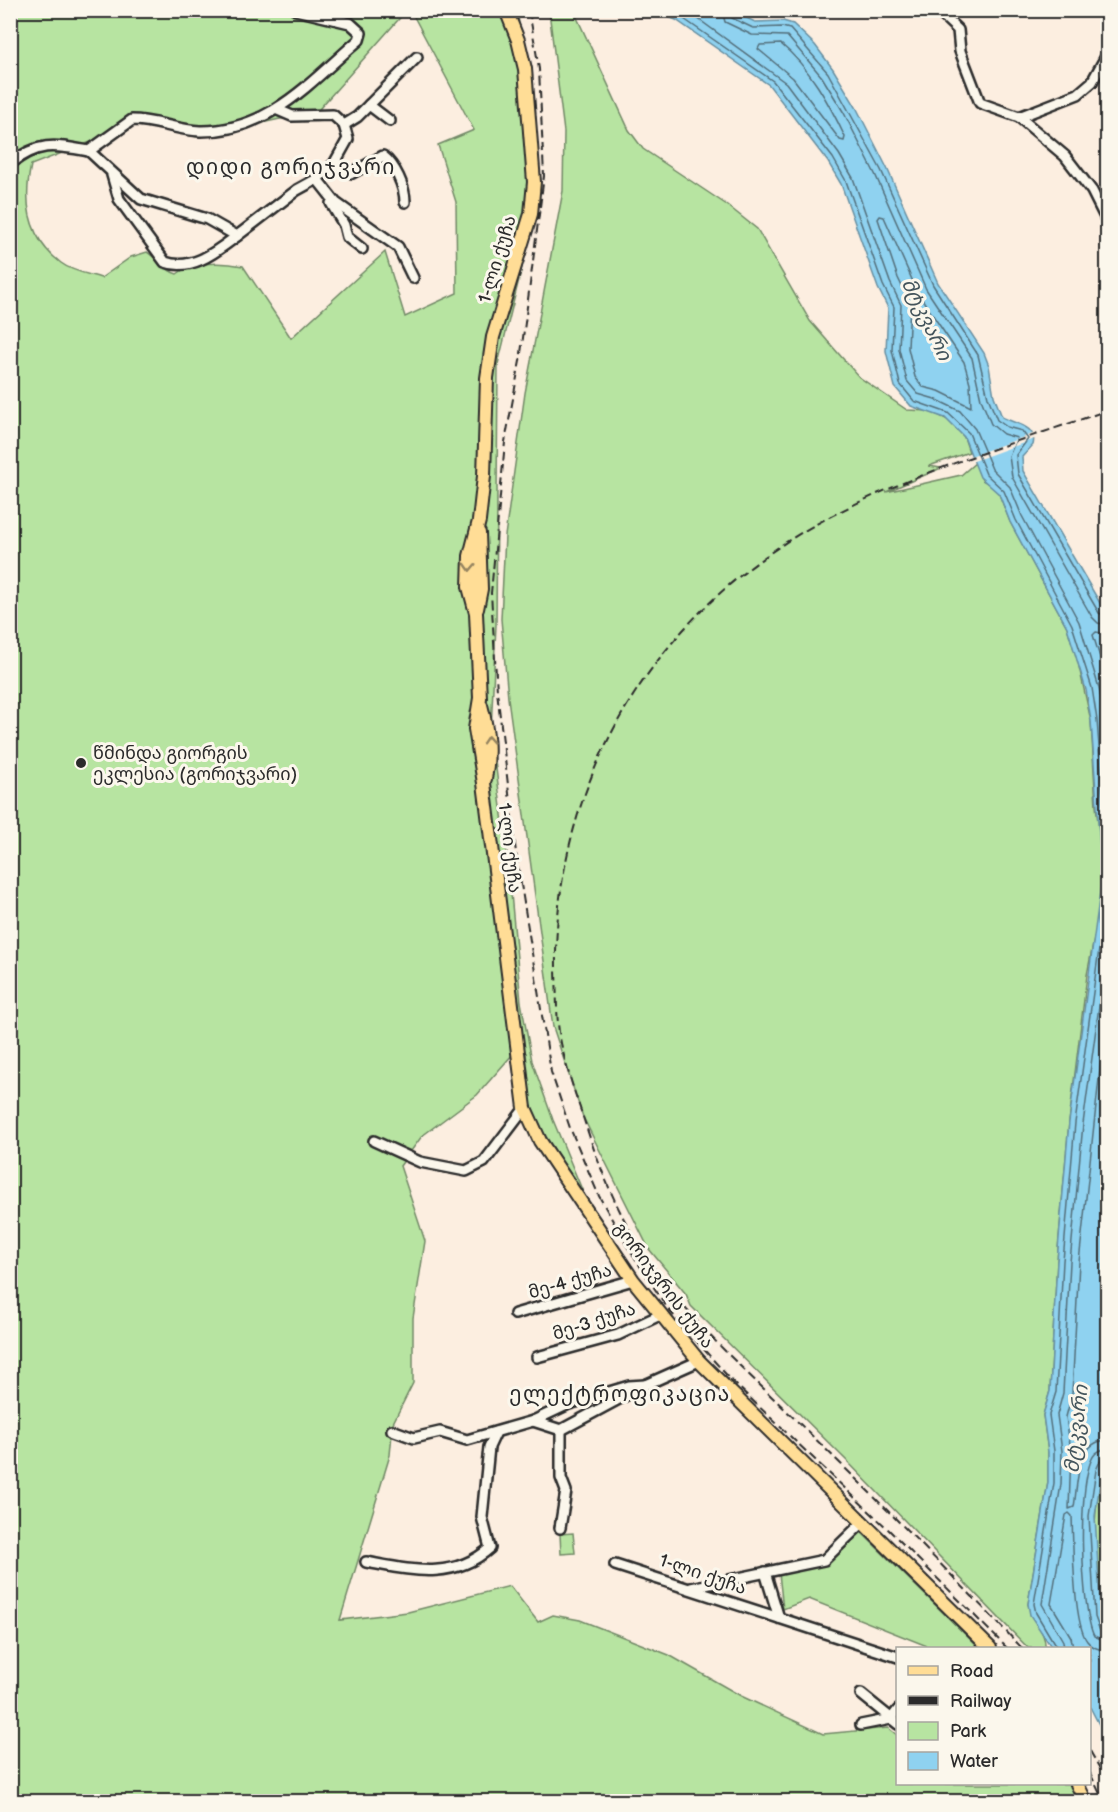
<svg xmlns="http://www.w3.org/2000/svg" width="1118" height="1812" viewBox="0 0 1118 1812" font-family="'Balsamiq Sans','Noto Sans Georgian',sans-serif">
<rect width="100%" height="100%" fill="#fceee0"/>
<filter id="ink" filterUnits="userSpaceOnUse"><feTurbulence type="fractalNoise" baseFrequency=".0167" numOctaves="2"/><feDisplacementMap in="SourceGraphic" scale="12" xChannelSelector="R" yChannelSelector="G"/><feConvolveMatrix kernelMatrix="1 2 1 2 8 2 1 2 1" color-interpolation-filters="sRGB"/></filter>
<g filter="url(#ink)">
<!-- green -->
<g fill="#b7e4a1" stroke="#718866" stroke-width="1.5">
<path d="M 10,11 L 406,11 L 312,117 L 280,119 L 197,137 L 137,124 L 31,165 C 23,202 28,238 61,263 C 71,271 88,274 101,278 L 131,257 L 147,252 C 158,259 165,271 177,274 C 193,261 223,262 243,266 L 291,338 L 385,252 L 405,317 L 457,293 L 456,202 L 438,145 L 474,130 L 411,11 L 518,11 L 519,27 L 535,107 L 537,183 L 524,259 L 498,364 L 496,625 L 491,730 L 508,861 L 521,1002 L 532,1061 L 553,1120 L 588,1204 L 540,1127 L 531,1104 L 526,1053 L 513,1054 L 477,1095 L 422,1136 L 400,1166 L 425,1241 L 413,1318 L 413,1383 L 393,1423 L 390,1455 L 340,1620 L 408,1612 L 510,1586 L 538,1622 L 553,1615 L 580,1620 L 669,1655 L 741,1696 L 823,1734 L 888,1728 L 897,1735 L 898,1784 L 1082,1784 L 1092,1801 L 11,1801 Z"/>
<path d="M 549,11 L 574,11 L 629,130 L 643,149 L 727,205 L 757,229 L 810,321 L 859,377 L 907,410 L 930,411 L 952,422 L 964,437 L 969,452 L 929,466 L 941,468 L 886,492 L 961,475 L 975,463 L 982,480 L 993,486 L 999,494 L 1010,522 L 1067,627 L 1078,662 L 1091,721 L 1096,806 L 1101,846 L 1102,877 L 1099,913 L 1087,975 L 1069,1122 L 1057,1261 L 1050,1391 L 1043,1415 L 1048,1452 L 1048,1482 L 1028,1604 C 1032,1620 1047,1633 1045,1648 L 1028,1648 L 847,1461 L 691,1306 L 686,1294 L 649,1249 L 583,1117 L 553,1027 L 508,698 L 501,619 L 505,536 L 525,393 L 563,191 L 564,132 Z"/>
<path d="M 1107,1455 L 1107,1636 C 1091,1587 1090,1504 1107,1455 Z"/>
<path d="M 860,1531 L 979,1648 L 932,1648 L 809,1599 L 783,1609 L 779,1573 L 828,1564 Z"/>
<path d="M 573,1533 L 575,1553 L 561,1554 L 560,1534 Z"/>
</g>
<!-- water -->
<path fill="#8fd2f0" stroke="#678fa1" stroke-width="1.5" d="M 654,11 L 732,11 L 755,22 L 783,21 L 793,24 L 815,45 L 833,69 L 856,107 L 887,168 L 938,283 L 984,353 L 989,366 L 994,396 L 1002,417 C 1014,424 1038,425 1033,445 L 1022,457 L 1023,471 L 1107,615 L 1108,1455 L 1102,1471 L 1095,1516 L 1101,1615 L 1107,1636 L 1107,1740 L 1090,1707 L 1090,1648 L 1052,1648 L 1030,1615 L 1028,1604 L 1048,1482 L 1048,1452 L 1043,1415 L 1050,1391 L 1057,1261 L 1069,1122 L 1102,877 L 1091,721 L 1086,690 L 1067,627 L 1010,522 L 999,494 L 980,477 L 964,437 L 945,418 L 911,406 L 895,387 L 886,351 L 888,308 L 878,288 L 841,184 L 828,162 L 769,85 L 676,20 Z"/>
<!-- pier -->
<path fill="#fceee0" d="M 1035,433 L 1037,438 L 971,462 L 968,457 Z"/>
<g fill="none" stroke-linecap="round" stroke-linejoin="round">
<!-- shore -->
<g stroke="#536e7a" stroke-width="1.5">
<path d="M 671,10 L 773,81 L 833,158 L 846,181 L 883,285 L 894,307 L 892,350 L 900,384 L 914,401 L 948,413 L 969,433 L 986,474 L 1004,491 L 1016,520 L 1072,625 L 1092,688 L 1097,720 L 1108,865"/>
<path d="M 686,10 L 786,83 L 839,154 L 853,178 L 890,282 L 901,305 L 899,349 L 907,381 L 918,394 L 935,399 L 960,411 L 975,429 L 992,469 L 1010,487 L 1022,516 L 1079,622 L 1099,688 L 1105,720 L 1108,775"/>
<path d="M 722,10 L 725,22 L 752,35 L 787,36 L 822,77 L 844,113 L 875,174 L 926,289 L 972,358 L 981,399 L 991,424 L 1003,434 L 1017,438 L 1009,456 L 1012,477 L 1092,617 L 1098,623 L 1108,625"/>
<path d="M 729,10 L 732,18 L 753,28 L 782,27 L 790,29 L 828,73 L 881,170 L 933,285 L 978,355 L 988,397 L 997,420 L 1007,427 L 1022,431 L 1028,439 L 1016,455 L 1018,474 L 1099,613 L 1108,617"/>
<path d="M 781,44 C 810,68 829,103 845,137 L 844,141 L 840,140 L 793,78 L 758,49 L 760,45 Z"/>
<path d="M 880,216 L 884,217 L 918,293 L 964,362 L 970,383 L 971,407 L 939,391 L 923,387 L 915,377 L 908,348 L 910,303 L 898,278 L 878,219 Z"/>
<path d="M 1108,634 L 1096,632 L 1093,635 L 1108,683"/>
<path d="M 1108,996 L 1079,1262 L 1072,1394 L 1066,1417 L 1071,1451 L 1069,1509 L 1074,1507 C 1078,1484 1075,1441 1108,1440"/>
<path d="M 1108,1449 C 1103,1449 1099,1450 1095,1454 C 1076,1475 1081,1611 1094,1636 L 1108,1642"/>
<path d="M 1108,1457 L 1101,1459 L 1096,1470 L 1089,1516 L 1095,1617 L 1100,1631 L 1108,1634"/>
<path d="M 1057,1648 L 1036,1613 L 1034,1604 L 1054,1483 L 1054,1451 L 1049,1415 L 1056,1392 L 1063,1261 L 1075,1123 L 1108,884"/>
<path d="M 1064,1648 L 1063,1641 L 1042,1604 L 1061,1484 L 1062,1451 L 1057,1415 L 1063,1393 L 1070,1262 L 1083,1124 L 1108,940"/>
<path d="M 1073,1648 L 1071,1637 L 1051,1604 L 1066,1515 L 1069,1513 L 1072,1516 C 1073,1541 1073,1623 1087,1641 C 1092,1648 1099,1650 1108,1651"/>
</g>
<defs>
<g id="minor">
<path d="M 937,10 L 958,30 L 960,51 L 980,103 L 1019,117 L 1065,156 L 1092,191 L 1108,223"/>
<path d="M 369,105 L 390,121"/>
<path d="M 278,110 L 292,116 L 333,115 L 344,125 L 357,117 L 417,57"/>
<path d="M 1019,117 L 1078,94 L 1092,82 L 1108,53"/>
<path d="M 89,151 L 141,199 L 207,219 L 237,236 L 297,190 L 317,179 L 334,164 L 352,173 L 383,156 C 395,165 405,187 405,202"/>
<path d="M 10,164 C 39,141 55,145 89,151 L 132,120 C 155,120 177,130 200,131 C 269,132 310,82 359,40 L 361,33 L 350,23 L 296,10"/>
<path d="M 334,164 L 348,139 L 344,125"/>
<path d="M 112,175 L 119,199 L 165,262 C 192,272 217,251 237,236"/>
<path d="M 317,179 L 336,203 L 398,247 L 413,278"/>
<path d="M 331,203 L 344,225 L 347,237 L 362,249"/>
<path d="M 374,1141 L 420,1162 L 466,1171 L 484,1162 L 525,1108"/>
<path d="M 515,1314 L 633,1280"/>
<path d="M 537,1357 L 618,1335 L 660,1315"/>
<path d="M 533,1421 L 561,1430 L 645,1385 L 699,1361"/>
<path d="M 392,1430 L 414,1438 L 440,1432 L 467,1440 L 533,1421 L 569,1404 L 629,1386 L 645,1385"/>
<path d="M 560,1528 L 566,1491 L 561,1478 L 561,1430"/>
<path d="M 366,1562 C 411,1570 453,1581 490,1548 L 482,1517 L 489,1447 L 496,1432"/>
<path d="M 615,1565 L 779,1618"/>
<path d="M 765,1572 L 779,1618 L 898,1657"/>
<path d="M 691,1588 L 824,1560 L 862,1523"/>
<path d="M 861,1694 L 898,1724"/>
<path d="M 861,1725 L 891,1719 L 898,1710"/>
</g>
<g id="major">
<path d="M 506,10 L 518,40 L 525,69 L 534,182 L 531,214 L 493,337 L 487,378 L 484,476 L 479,521 L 470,556 L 469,587 L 476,613 L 480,698 L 475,729 L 484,783 L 525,1108 L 540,1141 L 633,1280 L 699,1361 L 990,1648"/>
<path d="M 477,609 L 481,589 L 479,533"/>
<path d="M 481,705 C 488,731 490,753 485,779"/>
<path d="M 1077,1784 L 1086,1802"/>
</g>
</defs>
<!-- minor casing -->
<use href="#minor" stroke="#2b2b2b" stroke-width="14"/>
<!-- major casing -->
<use href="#major" stroke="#2b2b2b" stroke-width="16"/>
<!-- minor -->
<use href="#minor" stroke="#fbf7ec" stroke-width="9"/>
<!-- major -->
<use href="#major" stroke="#ffdd96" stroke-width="12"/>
<!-- rail -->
<g stroke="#2b2b2b" stroke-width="2" stroke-dasharray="9 4.5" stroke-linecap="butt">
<path d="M 529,10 L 539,69 L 544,176 L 520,361 L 505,442 L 491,593 L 497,691 L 516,853 L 551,1072 L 570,1128 L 599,1196 L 627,1246 L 668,1309 L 732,1381 L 889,1530 L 1007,1648"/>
<path d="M 1022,1648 C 949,1572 875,1497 799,1423 C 742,1367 681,1314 639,1246 C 617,1210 600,1169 587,1129 C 577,1099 566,1069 560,1038 C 556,1016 557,993 556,970 C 553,793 642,634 791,539 C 881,482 1006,446 1108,410"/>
<path d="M 1090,1751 L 1108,1783"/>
<path d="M 1090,1773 L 1104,1802"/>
</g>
</g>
<!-- one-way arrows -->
<defs><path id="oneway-chevron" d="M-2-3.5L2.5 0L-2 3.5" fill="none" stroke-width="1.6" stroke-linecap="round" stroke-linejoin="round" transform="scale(1.5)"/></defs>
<g stroke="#958460">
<use href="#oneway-chevron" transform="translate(470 567) rotate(92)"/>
<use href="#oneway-chevron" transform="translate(488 740) rotate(-94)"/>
</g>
</g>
<!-- markers -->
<circle fill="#2b2b2b" stroke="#fbf7ec" stroke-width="2" cx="81" cy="763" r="6"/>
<g text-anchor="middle" stroke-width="6" stroke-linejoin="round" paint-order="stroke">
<!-- street labels -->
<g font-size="18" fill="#2b2b2b" stroke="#fbf7ec">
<text transform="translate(497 259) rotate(-73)" y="6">1-ლი ქუჩა</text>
<text transform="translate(510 848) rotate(83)" y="6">1-ლი ქუჩა</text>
<text transform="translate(570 1281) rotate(-16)" y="6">მე-4 ქუჩა</text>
<text transform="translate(664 1285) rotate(53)" y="6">გორიჯვრის ქუჩა</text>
<text transform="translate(594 1321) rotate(-18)" y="6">მე-3 ქუჩა</text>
<text transform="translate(703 1574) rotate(19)" y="6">1-ლი ქუჩა</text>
</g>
<!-- poi labels -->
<g font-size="18" fill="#2b2b2b" stroke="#fbf7ec" text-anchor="start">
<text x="93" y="759">წმინდა გიორგის<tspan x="93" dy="21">ეკლესია (გორიჯვარი)</tspan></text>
</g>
<!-- water labels -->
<g font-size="20" font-style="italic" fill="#44555c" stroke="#fbf7ec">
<text transform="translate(927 319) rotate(64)" y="7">მტკვარი</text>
<text transform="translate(1076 1429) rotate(-84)" y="7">მტკვარი</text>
</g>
<!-- quarter labels -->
<g font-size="21" letter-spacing="1.5" fill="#2b2b2b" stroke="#fbf7ec">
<text x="291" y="174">დიდი გორიჯვარი</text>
<text x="620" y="1401">ელექტროფიკაცია</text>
</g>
</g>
<!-- margin -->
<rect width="1118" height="1812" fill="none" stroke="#fbf7ec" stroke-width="36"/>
<rect x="18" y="18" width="1082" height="1776" fill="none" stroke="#2b2b2b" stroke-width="2" filter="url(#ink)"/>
<!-- legend -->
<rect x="896" y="1647" width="195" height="138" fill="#fbf7ec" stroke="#a8a59f" stroke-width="1.5"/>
<rect x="908" y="1666" width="30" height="9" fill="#ffdd96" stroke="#a8a59f" stroke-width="1.5"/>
<text x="950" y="1677" font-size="18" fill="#2b2b2b">Road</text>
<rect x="908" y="1696" width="30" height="9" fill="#2b2b2b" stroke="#a8a59f" stroke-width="1.5"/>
<text x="950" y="1707" font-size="18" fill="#2b2b2b">Railway</text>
<rect x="908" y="1722" width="30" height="18" fill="#b7e4a1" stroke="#a8a59f" stroke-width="1.5"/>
<text x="950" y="1737" font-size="18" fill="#2b2b2b">Park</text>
<rect x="908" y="1752" width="30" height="18" fill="#8fd2f0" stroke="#a8a59f" stroke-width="1.5"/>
<text x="950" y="1767" font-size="18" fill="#2b2b2b">Water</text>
</svg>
